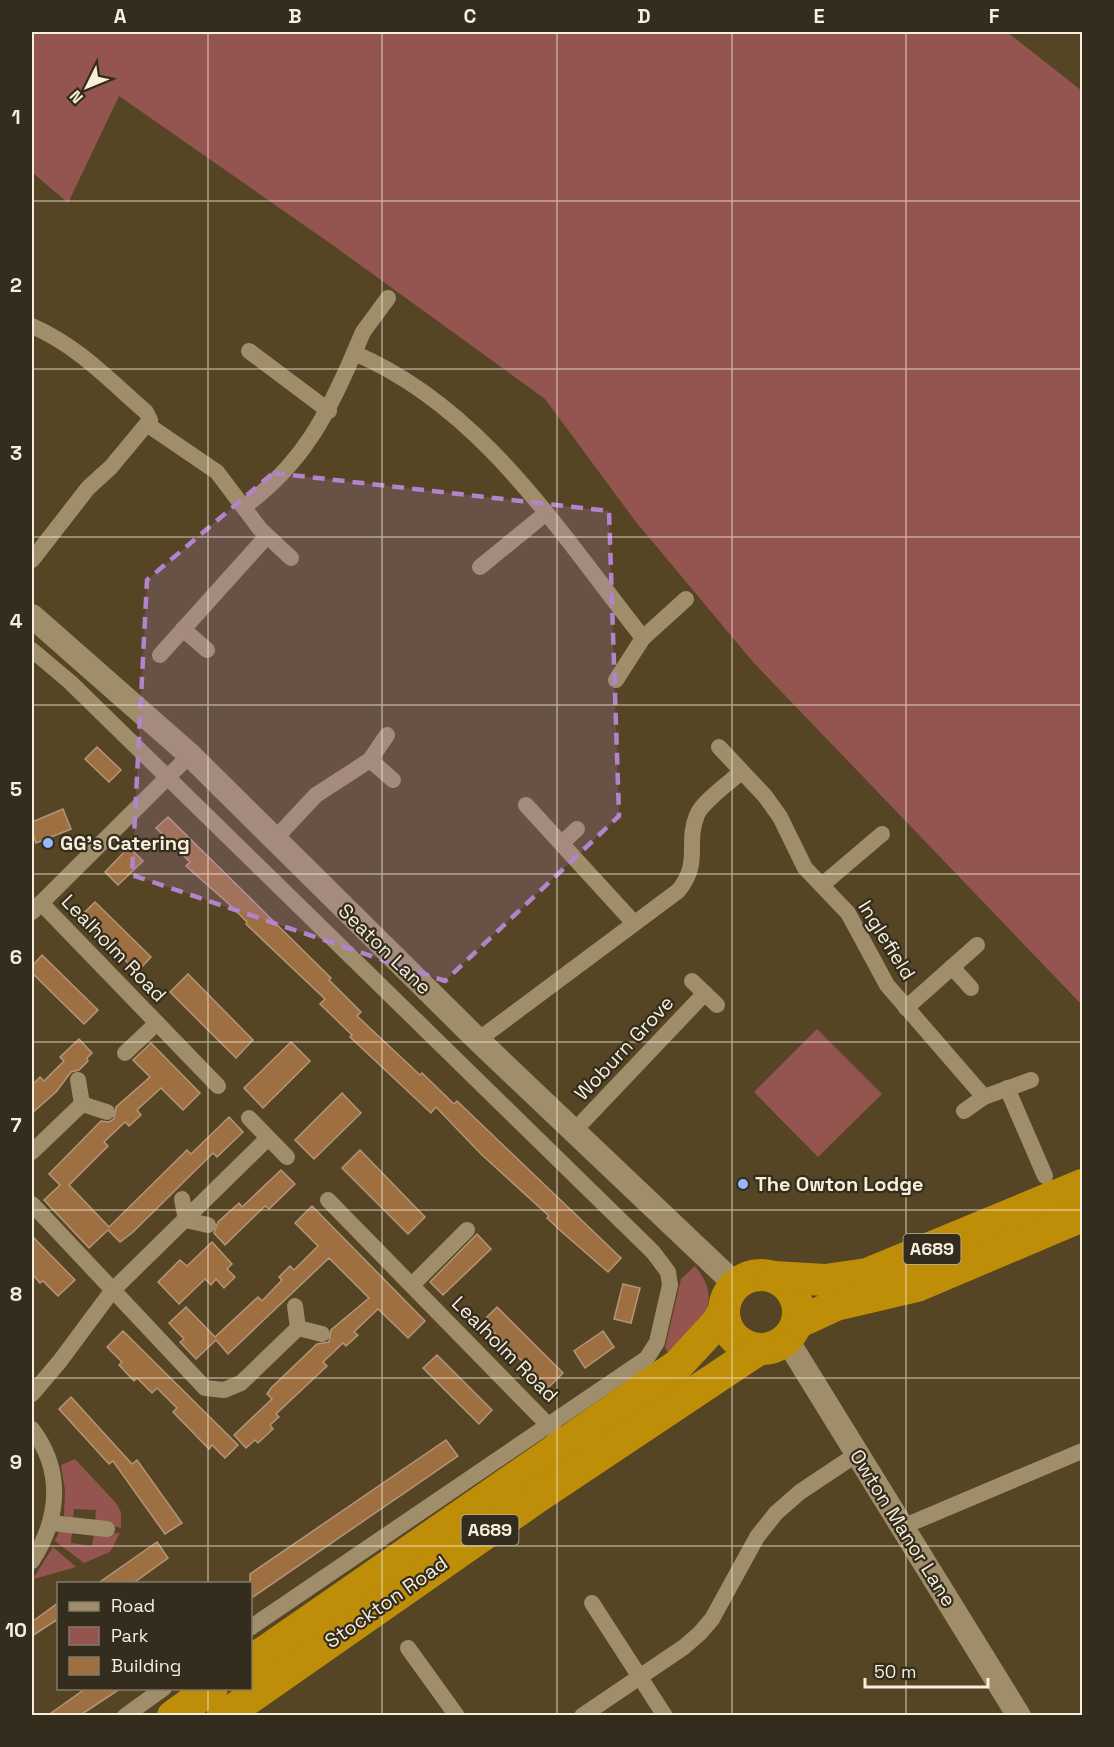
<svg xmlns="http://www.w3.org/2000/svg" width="1114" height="1747" viewBox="0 0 1114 1747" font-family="'Space Grotesk',sans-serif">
<rect width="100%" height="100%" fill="#554524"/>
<!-- green -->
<g fill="#945450">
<path d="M 32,32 L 1007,32 L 1082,91 L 1082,1005 L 753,662 L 636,522 L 545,399 L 334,246 L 119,96 L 68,203 L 32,172 Z"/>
<path d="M 817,1029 L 882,1094 L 818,1157 L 754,1092 Z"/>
<path d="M 695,1266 C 727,1306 697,1325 671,1356 L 665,1348 L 681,1279 Z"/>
<path d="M 75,1459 L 116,1503 L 121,1512 L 121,1528 L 95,1522 L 96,1510 L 74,1509 L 73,1520 L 64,1516 L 65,1490 L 61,1465 Z"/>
<path d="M 59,1532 L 72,1532 L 71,1543 L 92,1546 L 94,1534 L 120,1533 L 110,1552 L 84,1563 L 55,1541 Z"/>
<path d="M 53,1547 L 76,1567 L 34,1579 L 34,1577 Z"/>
</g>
<!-- building -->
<g fill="#9e6f41" stroke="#b49579" stroke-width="1.5">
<path d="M 97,747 L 121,770 L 109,782 L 85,759 Z"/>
<path d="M 63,809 L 71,829 L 36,843 L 32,832 L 32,822 Z"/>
<path d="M 168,817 L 331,978 L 329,980 L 361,1012 L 357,1016 L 420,1075 L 422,1073 L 454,1104 L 457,1101 L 621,1258 L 608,1272 L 563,1233 L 547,1218 L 549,1216 L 481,1154 L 436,1107 L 431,1113 L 350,1037 L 352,1035 L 320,1004 L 325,999 L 246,924 L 247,922 L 230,905 L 186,866 L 190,862 L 156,828 Z"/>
<path d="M 129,847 L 143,861 L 118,885 L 105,872 Z"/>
<path d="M 95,902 L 151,957 L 137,972 L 81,916 Z"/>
<path d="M 42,955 L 98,1010 L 84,1024 L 32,973 L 32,966 Z"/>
<path d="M 188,974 L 253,1040 L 236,1058 L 170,992 Z"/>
<path d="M 79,1039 L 92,1053 L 87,1058 L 88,1061 L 79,1070 L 71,1072 L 56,1092 L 32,1113 L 32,1085 L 40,1077 L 44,1081 L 64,1061 L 60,1057 Z"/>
<path d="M 291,1042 L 310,1061 L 263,1108 L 244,1088 Z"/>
<path d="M 151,1043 L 200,1093 L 183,1110 L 161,1088 L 137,1110 L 141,1115 L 129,1126 L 125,1122 L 104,1142 L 108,1146 L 69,1185 L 109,1227 L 187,1150 L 191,1154 L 229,1117 L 243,1132 L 217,1157 L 213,1153 L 132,1233 L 120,1242 L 108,1230 L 89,1248 L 44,1200 L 60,1185 L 49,1174 L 101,1121 L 109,1122 L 114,1119 L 116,1107 L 150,1077 L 133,1060 Z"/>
<path d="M 342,1093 L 361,1113 L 314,1159 L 295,1140 Z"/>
<path d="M 360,1150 L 425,1217 L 408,1234 L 342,1168 Z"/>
<path d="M 281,1170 L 295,1184 L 269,1209 L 265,1206 L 225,1245 L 214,1233 L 218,1222 L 239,1203 L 242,1207 Z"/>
<path d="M 312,1206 L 425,1321 L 408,1338 L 378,1309 L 354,1332 L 358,1335 L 346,1346 L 343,1343 L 323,1362 L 327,1366 L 276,1414 L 279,1417 L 270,1425 L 273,1429 L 258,1443 L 255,1440 L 246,1448 L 234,1435 L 272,1399 L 267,1394 L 271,1388 L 317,1344 L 329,1342 L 331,1330 L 369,1298 L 329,1258 L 228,1354 L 216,1340 L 196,1359 L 180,1342 L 184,1339 L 169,1323 L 186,1307 L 215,1337 L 258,1297 L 262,1301 L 282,1280 L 279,1277 L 290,1266 L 294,1270 L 318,1246 L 295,1223 Z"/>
<path d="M 477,1234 L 491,1249 L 443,1295 L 430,1282 Z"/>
<path d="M 32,1236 L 75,1280 L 58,1296 L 43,1281 L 40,1283 L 32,1274 Z"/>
<path d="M 212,1242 L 232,1264 L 227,1269 L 235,1277 L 224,1288 L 216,1279 L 211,1285 L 205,1279 L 179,1304 L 158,1282 L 180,1260 L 187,1266 Z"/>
<path d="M 623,1284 L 640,1288 L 631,1323 L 614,1319 Z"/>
<path d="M 497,1307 L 563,1373 L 548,1388 L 483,1321 Z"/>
<path d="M 123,1331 L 238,1445 L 225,1458 L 212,1445 L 209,1449 L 173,1412 L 177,1408 L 157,1388 L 152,1393 L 137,1378 L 134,1381 L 119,1365 L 122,1362 L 107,1347 Z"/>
<path d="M 603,1331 L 614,1347 L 585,1368 L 574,1351 Z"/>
<path d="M 437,1355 L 492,1410 L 479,1424 L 423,1368 Z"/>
<path d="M 71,1397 L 132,1464 L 137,1460 L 182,1523 L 165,1534 L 113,1461 L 109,1464 L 59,1409 Z"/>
<path d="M 446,1440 L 458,1456 L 250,1599 L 250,1574 Z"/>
<path d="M 157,1542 L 168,1558 L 132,1584 L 97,1584 Z"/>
<path d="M 58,1603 L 58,1619 L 32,1636 L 32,1622 Z"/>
<path d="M 85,1689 L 120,1689 L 79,1716 L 47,1716 Z"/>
</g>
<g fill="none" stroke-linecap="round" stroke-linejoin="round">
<!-- street -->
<g stroke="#a08e6b" stroke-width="16">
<path d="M 32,326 C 78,346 109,380 146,412 L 150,420 L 111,467 L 88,488 L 32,560"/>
<path d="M 249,351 L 329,411"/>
<path d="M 354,353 L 363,332 L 388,298"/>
<path d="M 148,425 L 217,472 L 260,529 L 291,558"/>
<path d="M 245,506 C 302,464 327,416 354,353 C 482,407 560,533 643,638"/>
<path d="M 480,567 L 545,514"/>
<path d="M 183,629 L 207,650"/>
<path d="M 32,650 L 70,682 L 653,1252 L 668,1272 L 670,1285 L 657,1342 L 647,1358 L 250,1628"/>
<path d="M 160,655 L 267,536"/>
<path d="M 616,680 L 643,638 L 686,599"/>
<path d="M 387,735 L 370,760 L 393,780"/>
<path d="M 719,747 L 765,796 L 780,817 L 805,868 L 848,913 L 887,985 L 984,1097"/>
<path d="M 526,805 L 634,923"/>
<path d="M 273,841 L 316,795 L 370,760"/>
<path d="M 562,843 L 577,829"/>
<path d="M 822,885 L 882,834"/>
<path d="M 41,903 L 218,1086"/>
<path d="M 32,912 L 190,755"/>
<path d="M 952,967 L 971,988"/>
<path d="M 692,981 L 717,1005"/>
<path d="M 906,1008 L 977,945"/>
<path d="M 478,1040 L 678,891 C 702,862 685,844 697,815 C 702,802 730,782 741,772"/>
<path d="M 125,1053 L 157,1023"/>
<path d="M 78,1080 L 82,1104 L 107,1112"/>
<path d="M 1007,1088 L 1045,1176"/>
<path d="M 964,1111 L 984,1097 L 1031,1080"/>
<path d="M 249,1118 L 287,1157"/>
<path d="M 574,1131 L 705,993"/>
<path d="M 32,1152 L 82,1104"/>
<path d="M 182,1199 L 186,1220 L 208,1225"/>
<path d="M 328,1200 L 555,1432"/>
<path d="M 32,1204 L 205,1388 L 224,1390 L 241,1383 L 298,1328"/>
<path d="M 412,1285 L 467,1230"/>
<path d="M 295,1306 L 298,1328 L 322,1334"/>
<path d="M 32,1394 L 60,1361 L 112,1291 L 268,1138"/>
<path d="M 32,1429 C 64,1471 59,1519 32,1561"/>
<path d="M 51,1523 L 107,1529"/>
<path d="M 902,1527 L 1082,1451"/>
<path d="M 592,1603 L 665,1716"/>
<path d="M 408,1648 L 457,1716"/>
<path d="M 125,1716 L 164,1688"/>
<path d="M 582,1716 L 684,1647 L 700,1633 L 712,1619 L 757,1537 L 776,1513 L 800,1492 L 857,1454"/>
</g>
<!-- secondary -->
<g stroke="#a08e6b" stroke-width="24">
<path d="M 32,616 L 190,755 L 478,1040 L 736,1285"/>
<path d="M 787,1340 L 1019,1716"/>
</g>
<!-- highway -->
<g stroke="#bf8e08" stroke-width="32">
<circle cx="761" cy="1312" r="37"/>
<path d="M 774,1277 L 825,1280 L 867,1274 L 1082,1185"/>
<path d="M 797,1323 L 836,1305 L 917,1286 L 1082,1216"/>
<path d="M 250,1662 L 678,1365 L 716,1324 L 724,1311"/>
<path d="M 173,1716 L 212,1688"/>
<path d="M 224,1716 L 536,1498 L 759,1349"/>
</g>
</g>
<!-- marked area -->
<path fill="#b383cc" fill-opacity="0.2" stroke="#b383cc" stroke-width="4.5" stroke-dasharray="12 8" stroke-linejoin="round" d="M 273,473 L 609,511 L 619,816 L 445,981 L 132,875 L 147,580 Z"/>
<!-- grid -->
<path fill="none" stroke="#f7eedb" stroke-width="1.5" stroke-opacity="0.55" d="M 208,32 L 208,1584M 382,32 L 382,1716M 557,32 L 557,1716M 732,32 L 732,1716M 906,32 L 906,1716M 32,201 L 1082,201M 32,369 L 1082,369M 32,537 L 1082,537M 32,705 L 1082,705M 32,874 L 1082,874M 32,1042 L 1082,1042M 32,1210 L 1082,1210M 32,1378 L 1082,1378M 32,1546 L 1082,1546M 208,1688 L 208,1716"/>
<!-- markers -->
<g fill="#94b7fd" stroke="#342d1e" stroke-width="2">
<circle cx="48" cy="843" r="6"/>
<circle cx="743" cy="1184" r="6"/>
</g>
<g text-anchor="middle" stroke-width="4.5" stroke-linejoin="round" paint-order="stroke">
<!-- shield labels -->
<g fill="#342d1e" stroke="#bcb4a2" stroke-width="1.5">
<rect x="903.5" y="1234" width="57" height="30" rx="4.5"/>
<rect x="461.5" y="1515" width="57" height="30" rx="4.5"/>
</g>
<g font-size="18" font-weight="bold" fill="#f7eedb">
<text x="932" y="1255">A689</text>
<text x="490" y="1536">A689</text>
</g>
<!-- poi labels -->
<g font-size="20" font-weight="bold" fill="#f7eedb" stroke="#342d1e" text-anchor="start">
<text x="60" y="850">GG's Catering</text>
<text x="755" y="1191">The Owton Lodge</text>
</g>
<!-- street labels -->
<g font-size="20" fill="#f7eedb" stroke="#342d1e">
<text transform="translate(887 940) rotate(58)" y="7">Inglefield</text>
<text transform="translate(114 948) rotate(46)" y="7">Lealholm Road</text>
<text transform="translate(385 949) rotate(44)" y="7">Seaton Lane</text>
<text transform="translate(624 1048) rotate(-47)" y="7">Woburn Grove</text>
<text transform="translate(505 1349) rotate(45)" y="7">Lealholm Road</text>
<text transform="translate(903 1528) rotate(58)" y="7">Owton Manor Lane</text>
<text transform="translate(386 1602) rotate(-35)" y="7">Stockton Road</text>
</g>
</g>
<!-- border -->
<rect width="1114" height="1747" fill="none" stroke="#342d1e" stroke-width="66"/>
<!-- legend -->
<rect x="57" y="1582" width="195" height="108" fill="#342d1e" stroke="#827a6a" stroke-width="1.5"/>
<rect x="69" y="1602" width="30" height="9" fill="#a08e6b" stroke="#827a6a" stroke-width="1.5"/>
<text x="111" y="1612" font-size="18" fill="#f7eedb">Road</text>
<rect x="69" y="1627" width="30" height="18" fill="#945450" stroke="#827a6a" stroke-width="1.5"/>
<text x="111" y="1642" font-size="18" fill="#f7eedb">Park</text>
<rect x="69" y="1657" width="30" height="18" fill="#9e6f41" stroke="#827a6a" stroke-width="1.5"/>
<text x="111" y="1672" font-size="18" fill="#f7eedb">Building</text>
<!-- north arrow -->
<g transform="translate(87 87) rotate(227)" stroke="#342d1e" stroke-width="4.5" paint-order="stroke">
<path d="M0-4.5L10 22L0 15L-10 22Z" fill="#f7eedb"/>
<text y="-9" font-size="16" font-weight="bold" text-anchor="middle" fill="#f7eedb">N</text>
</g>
<!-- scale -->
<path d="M865 1678v9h123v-9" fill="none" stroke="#f7eedb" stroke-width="3"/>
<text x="874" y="1678" font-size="18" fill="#f7eedb" stroke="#342d1e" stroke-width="4.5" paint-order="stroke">50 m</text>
<rect x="33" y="33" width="1048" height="1681" fill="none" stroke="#f7eedb" stroke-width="2"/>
<g font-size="20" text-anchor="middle" font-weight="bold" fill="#f7eedb">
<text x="120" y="23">A</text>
<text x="295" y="23">B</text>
<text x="470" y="23">C</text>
<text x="644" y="23">D</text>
<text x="819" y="23">E</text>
<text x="994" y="23">F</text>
<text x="16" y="124">1</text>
<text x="16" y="292">2</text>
<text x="16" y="460">3</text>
<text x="16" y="628">4</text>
<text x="16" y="796">5</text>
<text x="16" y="964">6</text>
<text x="16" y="1132">7</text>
<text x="16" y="1301">8</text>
<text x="16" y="1469">9</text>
<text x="16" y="1637">10</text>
</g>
</svg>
